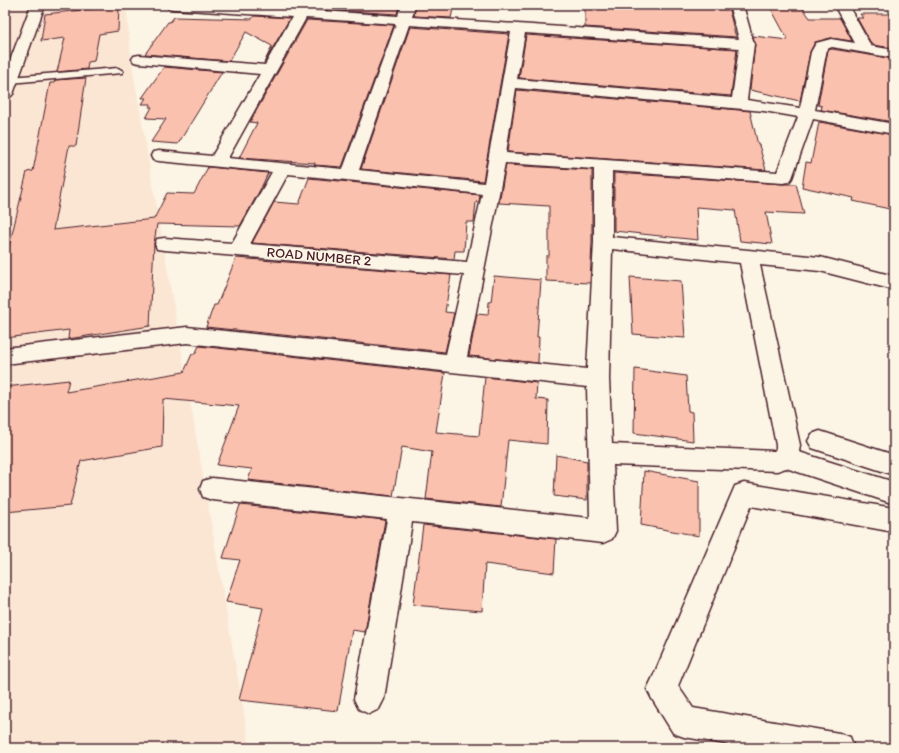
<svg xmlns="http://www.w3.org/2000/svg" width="899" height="753" viewBox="0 0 899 753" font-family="Itim,sans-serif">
<rect width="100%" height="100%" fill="#fcf5e5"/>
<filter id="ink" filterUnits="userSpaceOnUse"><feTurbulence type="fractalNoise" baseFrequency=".025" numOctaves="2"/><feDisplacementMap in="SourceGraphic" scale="8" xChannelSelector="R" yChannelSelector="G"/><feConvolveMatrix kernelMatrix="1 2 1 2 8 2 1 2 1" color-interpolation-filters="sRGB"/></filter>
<g filter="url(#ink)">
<!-- built -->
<path fill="#fbe6d4" d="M 5,5 L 126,5 L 132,64 L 250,748 L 5,748 Z"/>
<!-- building -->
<g fill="#fac2ae" stroke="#4a1f2b">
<path d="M 260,5 L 399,5 L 397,14 Z"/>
<path d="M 416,5 L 454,5 L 451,18 L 414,16 Z"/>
<path d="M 618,5 L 728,6 L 735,34 L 737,37 L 585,27 L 585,7 L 618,9 Z"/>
<path d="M 769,5 L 798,5 L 802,7 L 810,18 L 840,18 L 852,41 L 831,38 L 815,42 L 810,52 L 800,101 L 750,90 L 755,44 L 753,36 L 788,40 Z"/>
<path d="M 119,6 L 118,31 L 99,34 L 94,61 L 88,62 L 87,69 L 57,72 L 65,38 L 41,41 L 45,14 Z"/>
<path d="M 860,14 L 894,14 L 894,48 L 872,45 L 857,18 L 863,18 Z"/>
<path d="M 254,16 L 290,18 L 264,63 L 272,46 L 246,32 L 229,61 L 145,54 L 168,22 L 170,22 L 174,17 L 252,19 Z"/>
<path d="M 307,20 L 394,25 L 342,167 L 314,165 L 315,163 L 239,158 L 257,123 L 250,122 Z"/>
<path d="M 410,27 L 509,34 L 483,181 L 361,169 Z"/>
<path d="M 526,35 L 737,49 L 731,96 L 519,78 Z"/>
<path d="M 832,49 L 894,59 L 894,122 L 821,110 L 822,106 L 818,105 L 828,50 Z"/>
<path d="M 164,67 L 222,72 L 178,144 L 151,142 L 166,119 L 146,118 L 152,107 L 149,107 L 151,104 L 142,104 L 146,98 L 142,98 Z"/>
<path d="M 86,78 L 76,146 L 69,146 L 53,230 L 154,219 L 167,193 L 194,194 L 208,167 L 268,173 L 261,188 L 240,226 L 157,224 L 154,243 L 150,326 L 68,339 L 69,330 L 5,338 L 5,263 L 27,172 L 33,171 L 50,83 L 54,83 L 55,80 Z"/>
<path d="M 517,90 L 750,111 L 758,145 L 759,145 L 766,170 L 508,152 Z"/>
<path d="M 819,122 L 894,135 L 894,210 L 853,201 L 854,198 L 802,187 L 806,162 L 811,163 Z"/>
<path d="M 506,165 L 592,170 L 592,242 L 590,283 L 546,281 L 546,256 L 549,256 L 549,206 L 499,203 Z"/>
<path d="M 614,173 L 783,184 L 796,184 L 804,214 L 766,212 L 772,244 L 740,241 L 735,210 L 696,207 L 698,240 L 614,231 Z"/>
<path d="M 309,178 L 480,195 L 479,202 L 476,202 L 474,222 L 466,222 L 464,251 L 455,251 L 454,259 L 252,243 L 274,202 L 299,204 Z"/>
<path d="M 236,258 L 451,275 L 445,312 L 454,313 L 445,352 L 206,327 L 214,305 L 217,305 Z"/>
<path d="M 494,276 L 541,280 L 537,337 L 539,337 L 538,363 L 469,356 L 477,314 L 488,315 L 489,302 L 491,302 Z"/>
<path d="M 630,277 L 681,281 L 685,338 L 633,334 Z"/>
<path d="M 199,346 L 445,373 L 436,432 L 479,436 L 485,377 L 537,383 L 536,399 L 548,400 L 547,444 L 508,440 L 501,507 L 426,499 L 432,452 L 402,447 L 393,496 L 248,480 L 252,469 L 217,465 L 239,406 L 163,399 L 162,447 L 81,461 L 70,506 L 5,512 L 5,387 L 69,380 L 66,392 L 184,372 L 192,354 L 195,354 Z"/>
<path d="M 635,369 L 686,376 L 688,411 L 692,412 L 693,441 L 634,433 Z"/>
<path d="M 556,455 L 587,461 L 587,500 L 554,496 Z"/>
<path d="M 644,471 L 699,481 L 699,536 L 641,525 Z"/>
<path d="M 240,505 L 385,520 L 365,632 L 352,630 L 338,711 L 239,700 L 263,608 L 226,602 L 240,560 L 223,558 Z"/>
<path d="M 423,525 L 556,539 L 554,573 L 485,564 L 482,611 L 413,605 Z"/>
</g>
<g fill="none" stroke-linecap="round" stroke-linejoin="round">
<defs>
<path id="service" d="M 118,68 L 123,71 L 122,73 L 10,83 L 5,80 L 6,78 L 10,77 Z"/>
<g id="minor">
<path d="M 31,5 L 45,5 L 13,94 L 10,97 L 5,99 L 5,74 Z"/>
<path d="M 166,5 L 232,5 L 398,16 L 401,5 L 415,5 L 412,17 L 739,39 L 729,5 L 743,5 L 754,44 L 747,100 L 800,108 L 811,52 L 816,43 L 831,39 L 855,43 L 834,5 L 848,5 L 871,46 L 894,50 L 894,58 L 832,47 L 827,49 L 815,110 L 894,124 L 894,134 L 813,119 L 792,178 L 789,182 L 783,183 L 612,171 L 612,237 L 820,257 L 894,276 L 894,290 L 820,271 L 760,265 L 800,445 L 799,452 L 894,482 L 894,504 L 786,468 L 777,471 L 613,465 L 616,531 L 612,539 L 603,543 L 412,522 L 384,699 L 379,709 L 369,714 L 359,709 L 354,699 L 387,519 L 212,500 L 203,497 L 200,489 L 203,481 L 212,478 L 590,518 L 587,387 L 187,343 L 5,364 L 5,348 L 187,327 L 446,354 L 464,275 L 164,250 L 157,249 L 155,244 L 157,239 L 164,238 L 232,243 L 272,172 L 159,161 L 153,160 L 151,156 L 153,152 L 159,151 L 212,156 L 260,74 L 139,63 L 134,62 L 132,59 L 134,56 L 139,55 L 265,65 L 292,17 L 173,9 L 168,8 ZM 306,18 L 396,24 L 343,169 L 228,158 ZM 409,25 L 511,32 L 484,183 L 359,170 ZM 525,33 L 739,48 L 732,98 L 517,79 ZM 516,88 L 764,111 L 798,117 L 777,172 L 506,153 ZM 505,163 L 594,169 L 594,242 L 587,369 L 467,357 ZM 288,174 L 482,194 L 467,262 L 250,244 ZM 612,249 L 740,263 L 776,445 L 776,449 L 774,451 L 612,444 L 609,379 Z"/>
<path d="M 820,431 L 894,455 L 894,475 L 812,448 L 808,441 L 812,434 Z"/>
<path d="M 744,483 L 894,508 L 894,532 L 751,506 L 678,686 L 693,708 L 839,733 L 850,737 L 854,748 L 749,748 L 684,737 L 673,733 L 652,699 L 647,689 L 652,679 L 735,486 Z"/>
</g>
</defs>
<!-- service casing -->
<use href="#service" stroke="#4a1f2b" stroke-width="3"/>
<!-- minor casing -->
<use href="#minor" stroke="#4a1f2b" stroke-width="3"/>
<!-- service -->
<use href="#service" fill="#fcf5e5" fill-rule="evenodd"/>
<!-- minor -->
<use href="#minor" fill="#fcf5e5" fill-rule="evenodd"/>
</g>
</g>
<g text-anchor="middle" stroke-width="3" stroke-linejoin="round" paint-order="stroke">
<!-- street labels -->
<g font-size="14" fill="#4a1f2b" stroke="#fcf5e5">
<text transform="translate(319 256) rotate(5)" y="5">ROAD NUMBER 2</text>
</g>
</g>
<!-- margin -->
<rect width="899" height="753" fill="none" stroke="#fcf5e5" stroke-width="20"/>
<rect x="10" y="10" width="879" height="733" fill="none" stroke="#4a1f2b" stroke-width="1.5" filter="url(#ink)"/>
</svg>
